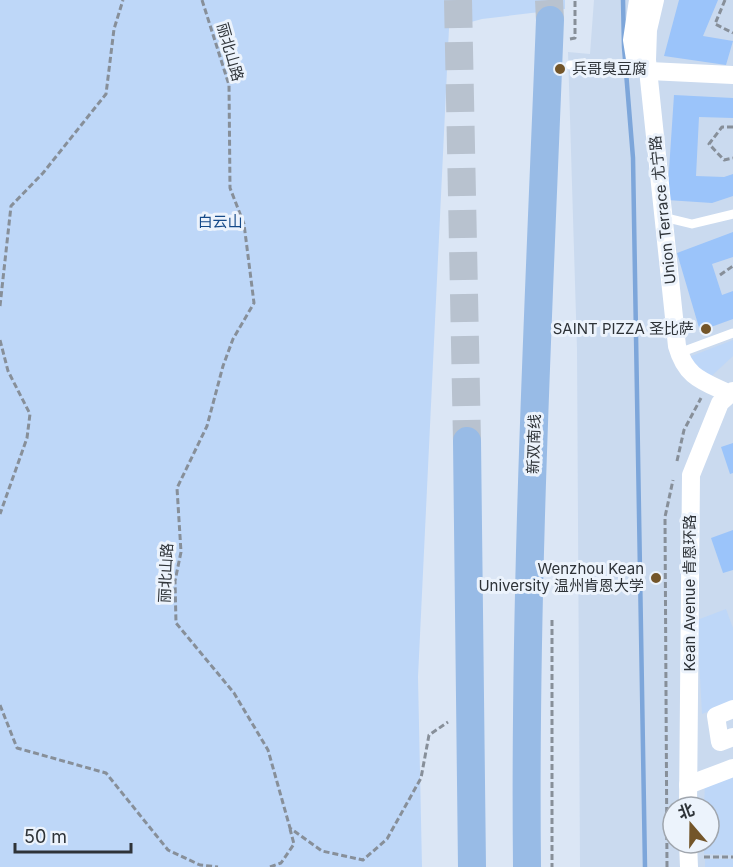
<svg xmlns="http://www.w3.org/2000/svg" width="733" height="867" viewBox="0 0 733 867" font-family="Inter,'Noto Sans SC',sans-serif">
<rect width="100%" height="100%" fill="#dbe6f5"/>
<!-- built -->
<path fill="#cadaef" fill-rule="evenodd" d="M 594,0 L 733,0 L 733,867 L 580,867 L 577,349 L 568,52 L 590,54 ZM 673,807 L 709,807 L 709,843 L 673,843 Z"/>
<!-- green -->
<g fill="#bed7f8">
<path d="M 0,0 L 565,0 L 565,9 L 482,19 L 449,28 L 418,677 L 422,867 L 0,867 Z"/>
<path d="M 733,340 L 733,356 L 705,382 L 681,360 Z"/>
<path d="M 726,609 L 733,628 L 733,702 L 702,714 L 697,620 Z"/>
<path d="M 733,774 L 733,855 L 704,854 L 704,843 L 709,843 L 709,807 L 704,807 L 705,783 Z"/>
<rect x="705" y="859" width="28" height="8"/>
</g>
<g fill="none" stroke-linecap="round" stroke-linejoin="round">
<!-- stream -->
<path stroke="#7da6da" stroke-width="4.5" d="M 623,0 L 624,47 L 633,158 L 645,867"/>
</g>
<!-- building -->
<g fill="#9bc4fa">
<path d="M 679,0 L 718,0 L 703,36 L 733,41 L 726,65 L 664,56 Z"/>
<path d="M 674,95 L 733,98 L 733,118 L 699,117 L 696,176 L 724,177 L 733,174 L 733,196 L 712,203 L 667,200 Z"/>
<path d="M 733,232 L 733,257 L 712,264 L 722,295 L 733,291 L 733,319 L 700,331 L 677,253 Z"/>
<path d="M 733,443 L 733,473 L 730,474 L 721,447 Z"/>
<path d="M 733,530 L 733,570 L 723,573 L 711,538 Z"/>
</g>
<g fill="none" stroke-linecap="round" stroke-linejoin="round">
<!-- primary-tunnel -->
<g stroke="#b8c2cf" stroke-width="28" stroke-dasharray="28 14" stroke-linecap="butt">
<path d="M 458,0 L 467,441"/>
<path d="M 549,0 L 550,20"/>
</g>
<!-- path -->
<g stroke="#878f99" stroke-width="3" stroke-dasharray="6 3" stroke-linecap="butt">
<path d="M 202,0 L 229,85 L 230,188 L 244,224 L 254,303 L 233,339 L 223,366 L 207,426 L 177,488 L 181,552 L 175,581 L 176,623 L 234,693 L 268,750 L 290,828 L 322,851 L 363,860 L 387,839 L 421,778 L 429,735 L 448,722"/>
<path d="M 725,0 L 715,24 L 733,33"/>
<path d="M 570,39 L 575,38 L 575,0"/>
<path d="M 733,127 L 722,127 L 709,144 L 724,160 L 733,158"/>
<path d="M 720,275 L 733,266"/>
<path d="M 0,306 L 11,206 L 43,173 L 106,94 L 114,29 L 123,0"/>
<path d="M 0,340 L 8,371 L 30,414 L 27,438 L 0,514"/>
<path d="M 677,461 L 684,430 L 701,398"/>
<path d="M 552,620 L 552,867"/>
<path d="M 0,705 L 17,748 L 106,773 L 168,850 L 200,865 L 218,867"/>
<path d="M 704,857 L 733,857"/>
<path d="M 270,867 L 281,863 L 294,844 L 290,829"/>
<path d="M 667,867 L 665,517 L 673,480"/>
</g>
<!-- lane -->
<g stroke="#fff" stroke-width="9">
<path d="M 570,65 L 622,64"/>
<path d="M 663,217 L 692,224 L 733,214"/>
<path d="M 679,353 L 733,333"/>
</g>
<!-- street -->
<g stroke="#fff" stroke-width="18">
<path d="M 638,0 L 632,40 L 635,59 L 649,71 L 733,75"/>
<path d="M 655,0 L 648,30 L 647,60 L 677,346 C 686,378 703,381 730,394"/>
<path d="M 733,709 L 716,716 L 720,742 L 733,737"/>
<path d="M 688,785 L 733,768"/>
<path d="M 688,807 L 691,475 L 720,403 L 733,391"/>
<path d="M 688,843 L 689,867"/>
</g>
<!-- primary -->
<g stroke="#98bbe6" stroke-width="28">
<path d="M 467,441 L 472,867"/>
<path d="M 527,867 C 524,585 539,302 550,20"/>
</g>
</g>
<!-- markers -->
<g fill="#735529" stroke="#ecf3fc" stroke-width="2">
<circle cx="560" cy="69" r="6"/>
<circle cx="706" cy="329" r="6"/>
<circle cx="656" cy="578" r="6"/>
</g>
<g text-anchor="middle" stroke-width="6" stroke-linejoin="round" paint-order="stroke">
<!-- street labels -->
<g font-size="15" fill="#2e3338" stroke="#ecf3fc">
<text transform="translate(230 52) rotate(74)" y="5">丽北山路</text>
<text transform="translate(663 210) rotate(-96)" y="5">Union Terrace 尤宁路</text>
<text transform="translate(534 444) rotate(-88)" y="5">新双南线</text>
<text transform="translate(166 573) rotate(-87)" y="5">丽北山路</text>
<text transform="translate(690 593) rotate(-90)" y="5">Kean Avenue 肯恩环路</text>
</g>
<!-- poi labels -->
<g font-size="15" fill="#2e3338" stroke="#ecf3fc" text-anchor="end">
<text x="572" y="74" text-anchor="start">兵哥臭豆腐</text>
<text x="694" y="334">SAINT PIZZA 圣比萨</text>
<text x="644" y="574">Wenzhou Kean<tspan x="644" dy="17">University 温州肯恩大学</tspan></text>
</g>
<!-- park labels -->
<g font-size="15" fill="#154a89" stroke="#ecf3fc">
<text x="220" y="227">白云山</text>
</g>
</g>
<!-- north arrow -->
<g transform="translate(691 825) rotate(340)"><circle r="28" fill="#ecf3fc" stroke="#a0a6ae" stroke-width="1.5"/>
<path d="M0-4.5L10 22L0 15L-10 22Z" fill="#735529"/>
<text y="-9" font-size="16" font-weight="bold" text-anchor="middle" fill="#2e3338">北</text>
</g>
<!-- scale -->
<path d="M15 843v9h116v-9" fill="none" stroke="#2e3338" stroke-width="3"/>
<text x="24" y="843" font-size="18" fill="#2e3338" stroke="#ecf3fc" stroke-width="4.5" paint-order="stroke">50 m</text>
</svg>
